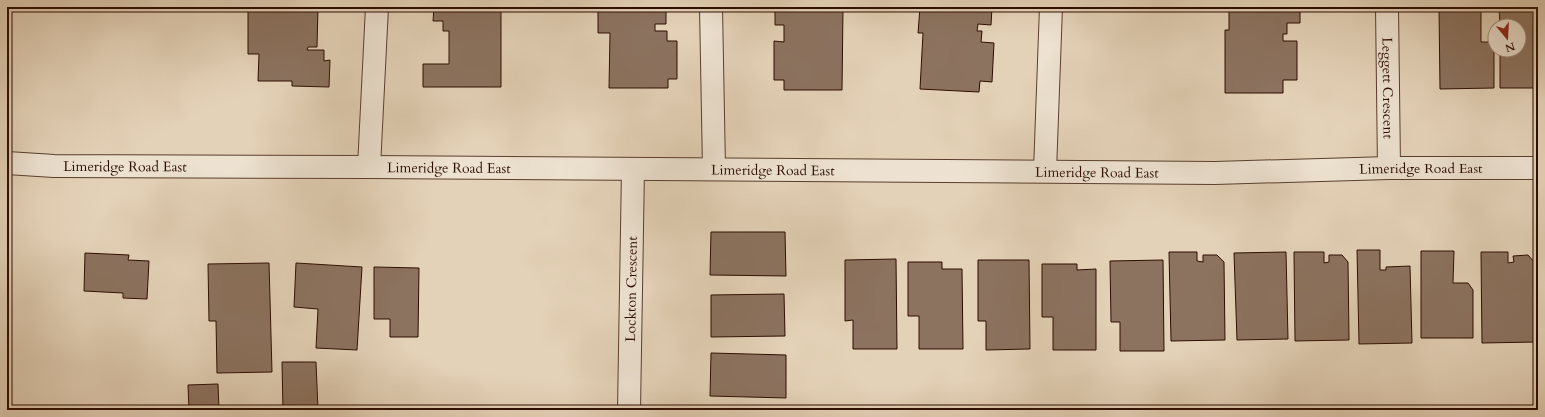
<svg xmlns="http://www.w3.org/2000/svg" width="1545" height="417" viewBox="0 0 1545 417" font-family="Cardo,serif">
<rect width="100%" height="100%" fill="#e4d2b8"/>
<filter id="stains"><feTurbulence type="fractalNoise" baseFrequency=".005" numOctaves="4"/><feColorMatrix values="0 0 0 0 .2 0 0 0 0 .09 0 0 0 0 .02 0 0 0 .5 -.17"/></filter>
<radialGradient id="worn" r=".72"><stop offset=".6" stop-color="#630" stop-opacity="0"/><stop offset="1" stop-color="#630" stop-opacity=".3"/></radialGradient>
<!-- building -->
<g fill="#8c7360" stroke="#2c0d00">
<path d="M 248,7 L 318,7 L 317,47 L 308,47 L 307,50 L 324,50 L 324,61 L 330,60 L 329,87 L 292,86 L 292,81 L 258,81 L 259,54 L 248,54 Z"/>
<path d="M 434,7 L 501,7 L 501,87 L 423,87 L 423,64 L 449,64 L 449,31 L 443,31 L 443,21 L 433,21 Z"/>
<path d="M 598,7 L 666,7 L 666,24 L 655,24 L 655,31 L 667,31 L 667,41 L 677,41 L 677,79 L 668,79 L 668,88 L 609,88 L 610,33 L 598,33 Z"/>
<path d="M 775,7 L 843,7 L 842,90 L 784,90 L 784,80 L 774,80 L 774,41 L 784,42 L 784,25 L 775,25 Z"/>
<path d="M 920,7 L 992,7 L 991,25 L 978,24 L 977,31 L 982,31 L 981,42 L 994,43 L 992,82 L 980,81 L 979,92 L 920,89 L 923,33 L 918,33 Z"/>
<path d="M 1229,7 L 1300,7 L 1300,23 L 1287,23 L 1287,34 L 1283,34 L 1283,41 L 1297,41 L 1297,80 L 1283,80 L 1283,93 L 1225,93 L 1225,30 L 1229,30 Z"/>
<path d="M 1439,7 L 1481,7 L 1481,42 L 1494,42 L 1494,88 L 1440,89 Z"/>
<path d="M 1499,7 L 1538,7 L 1538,88 L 1500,88 L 1500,50 L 1519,50 L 1519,26 L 1500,26 Z"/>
<path d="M 711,232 L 785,232 L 786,276 L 710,275 Z"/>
<path d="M 1357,250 L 1380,250 L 1380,270 L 1386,270 L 1386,267 L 1410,266 L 1412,343 L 1359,344 Z"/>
<path d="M 1421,251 L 1454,251 L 1453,283 L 1468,283 L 1473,290 L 1473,338 L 1421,338 Z"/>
<path d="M 1169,252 L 1197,252 L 1197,261 L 1203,262 L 1203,255 L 1217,255 L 1224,262 L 1225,340 L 1171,341 Z"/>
<path d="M 1286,252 L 1288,339 L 1237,340 L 1234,253 Z"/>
<path d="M 1294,252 L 1324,252 L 1324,263 L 1329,262 L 1329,255 L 1342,255 L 1348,262 L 1349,340 L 1295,341 Z"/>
<path d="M 1481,252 L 1508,252 L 1508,263 L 1514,262 L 1513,256 L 1528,255 L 1535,263 L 1536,342 L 1482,343 Z"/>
<path d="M 85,253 L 129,255 L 128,260 L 149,261 L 147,299 L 123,298 L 123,293 L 84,291 Z"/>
<path d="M 896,259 L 897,349 L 853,349 L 853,320 L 845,321 L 845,260 Z"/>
<path d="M 978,260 L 1029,260 L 1030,349 L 986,350 L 986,321 L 978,321 Z"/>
<path d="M 1163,260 L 1164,351 L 1120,351 L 1120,322 L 1111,322 L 1110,261 Z"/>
<path d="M 908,262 L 942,262 L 942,269 L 962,269 L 963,349 L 919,349 L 919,316 L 908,316 Z"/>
<path d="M 269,263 L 272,372 L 217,373 L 216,321 L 209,321 L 208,264 Z"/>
<path d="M 296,263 L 362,267 L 357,350 L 316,348 L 318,309 L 294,307 Z"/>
<path d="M 1042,264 L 1077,264 L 1077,270 L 1096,269 L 1096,350 L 1053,350 L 1053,317 L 1042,317 Z"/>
<path d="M 374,267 L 419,268 L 418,337 L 390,337 L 390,319 L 374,319 Z"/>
<path d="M 784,294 L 785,336 L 711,337 L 711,295 Z"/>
<path d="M 711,353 L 786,355 L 786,398 L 710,396 Z"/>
<path d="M 282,362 L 316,362 L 318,410 L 283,410 Z"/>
<path d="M 218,384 L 219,410 L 189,410 L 188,385 Z"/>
</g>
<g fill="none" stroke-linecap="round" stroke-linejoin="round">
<defs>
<g id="street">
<path d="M 711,7 L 714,169"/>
<path id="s1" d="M 1387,7 L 1389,168"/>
<path id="s2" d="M 7,163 L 54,166 L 369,167 L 1215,173 L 1389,168 L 1538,168"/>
<path d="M 369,167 L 377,7"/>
<path d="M 1045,171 L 1051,7"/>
<path id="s3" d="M 629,410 L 633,169"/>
</g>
</defs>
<!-- street casing -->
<use href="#street" stroke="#5a3e2e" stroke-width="24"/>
<!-- street -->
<use href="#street" stroke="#ede2d1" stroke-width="22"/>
</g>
<g text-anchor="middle" stroke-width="3" stroke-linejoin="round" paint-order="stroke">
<!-- street labels -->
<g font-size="14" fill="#2c0d00" stroke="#ede2d1">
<text dy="5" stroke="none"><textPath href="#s1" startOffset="81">Leggett Crescent</textPath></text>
<text dy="5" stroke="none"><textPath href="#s2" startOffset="118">Limeridge Road East</textPath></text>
<text dy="5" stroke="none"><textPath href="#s2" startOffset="442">Limeridge Road East</textPath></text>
<text dy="5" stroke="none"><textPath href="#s2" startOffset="1414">Limeridge Road East</textPath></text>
<text dy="5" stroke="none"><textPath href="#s2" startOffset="766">Limeridge Road East</textPath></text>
<text dy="5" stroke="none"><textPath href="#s2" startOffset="1090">Limeridge Road East</textPath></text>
<text dy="5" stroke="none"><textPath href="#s3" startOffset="121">Lockton Crescent</textPath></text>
</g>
</g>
<!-- margin -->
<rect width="1545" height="417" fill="none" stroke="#e4d2b8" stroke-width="24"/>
<rect x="8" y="8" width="1529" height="401" fill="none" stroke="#2c0d00" stroke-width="2"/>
<rect x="12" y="12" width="1521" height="393" fill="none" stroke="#2c0d00"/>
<!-- north arrow -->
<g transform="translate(1507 38) rotate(162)"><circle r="19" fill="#ede2d1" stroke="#a08d7d"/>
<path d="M0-3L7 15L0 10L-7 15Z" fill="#8f2418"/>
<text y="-6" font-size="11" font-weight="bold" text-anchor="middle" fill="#2c0d00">N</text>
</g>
<rect width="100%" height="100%" filter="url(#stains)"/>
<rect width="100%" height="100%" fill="url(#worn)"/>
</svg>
